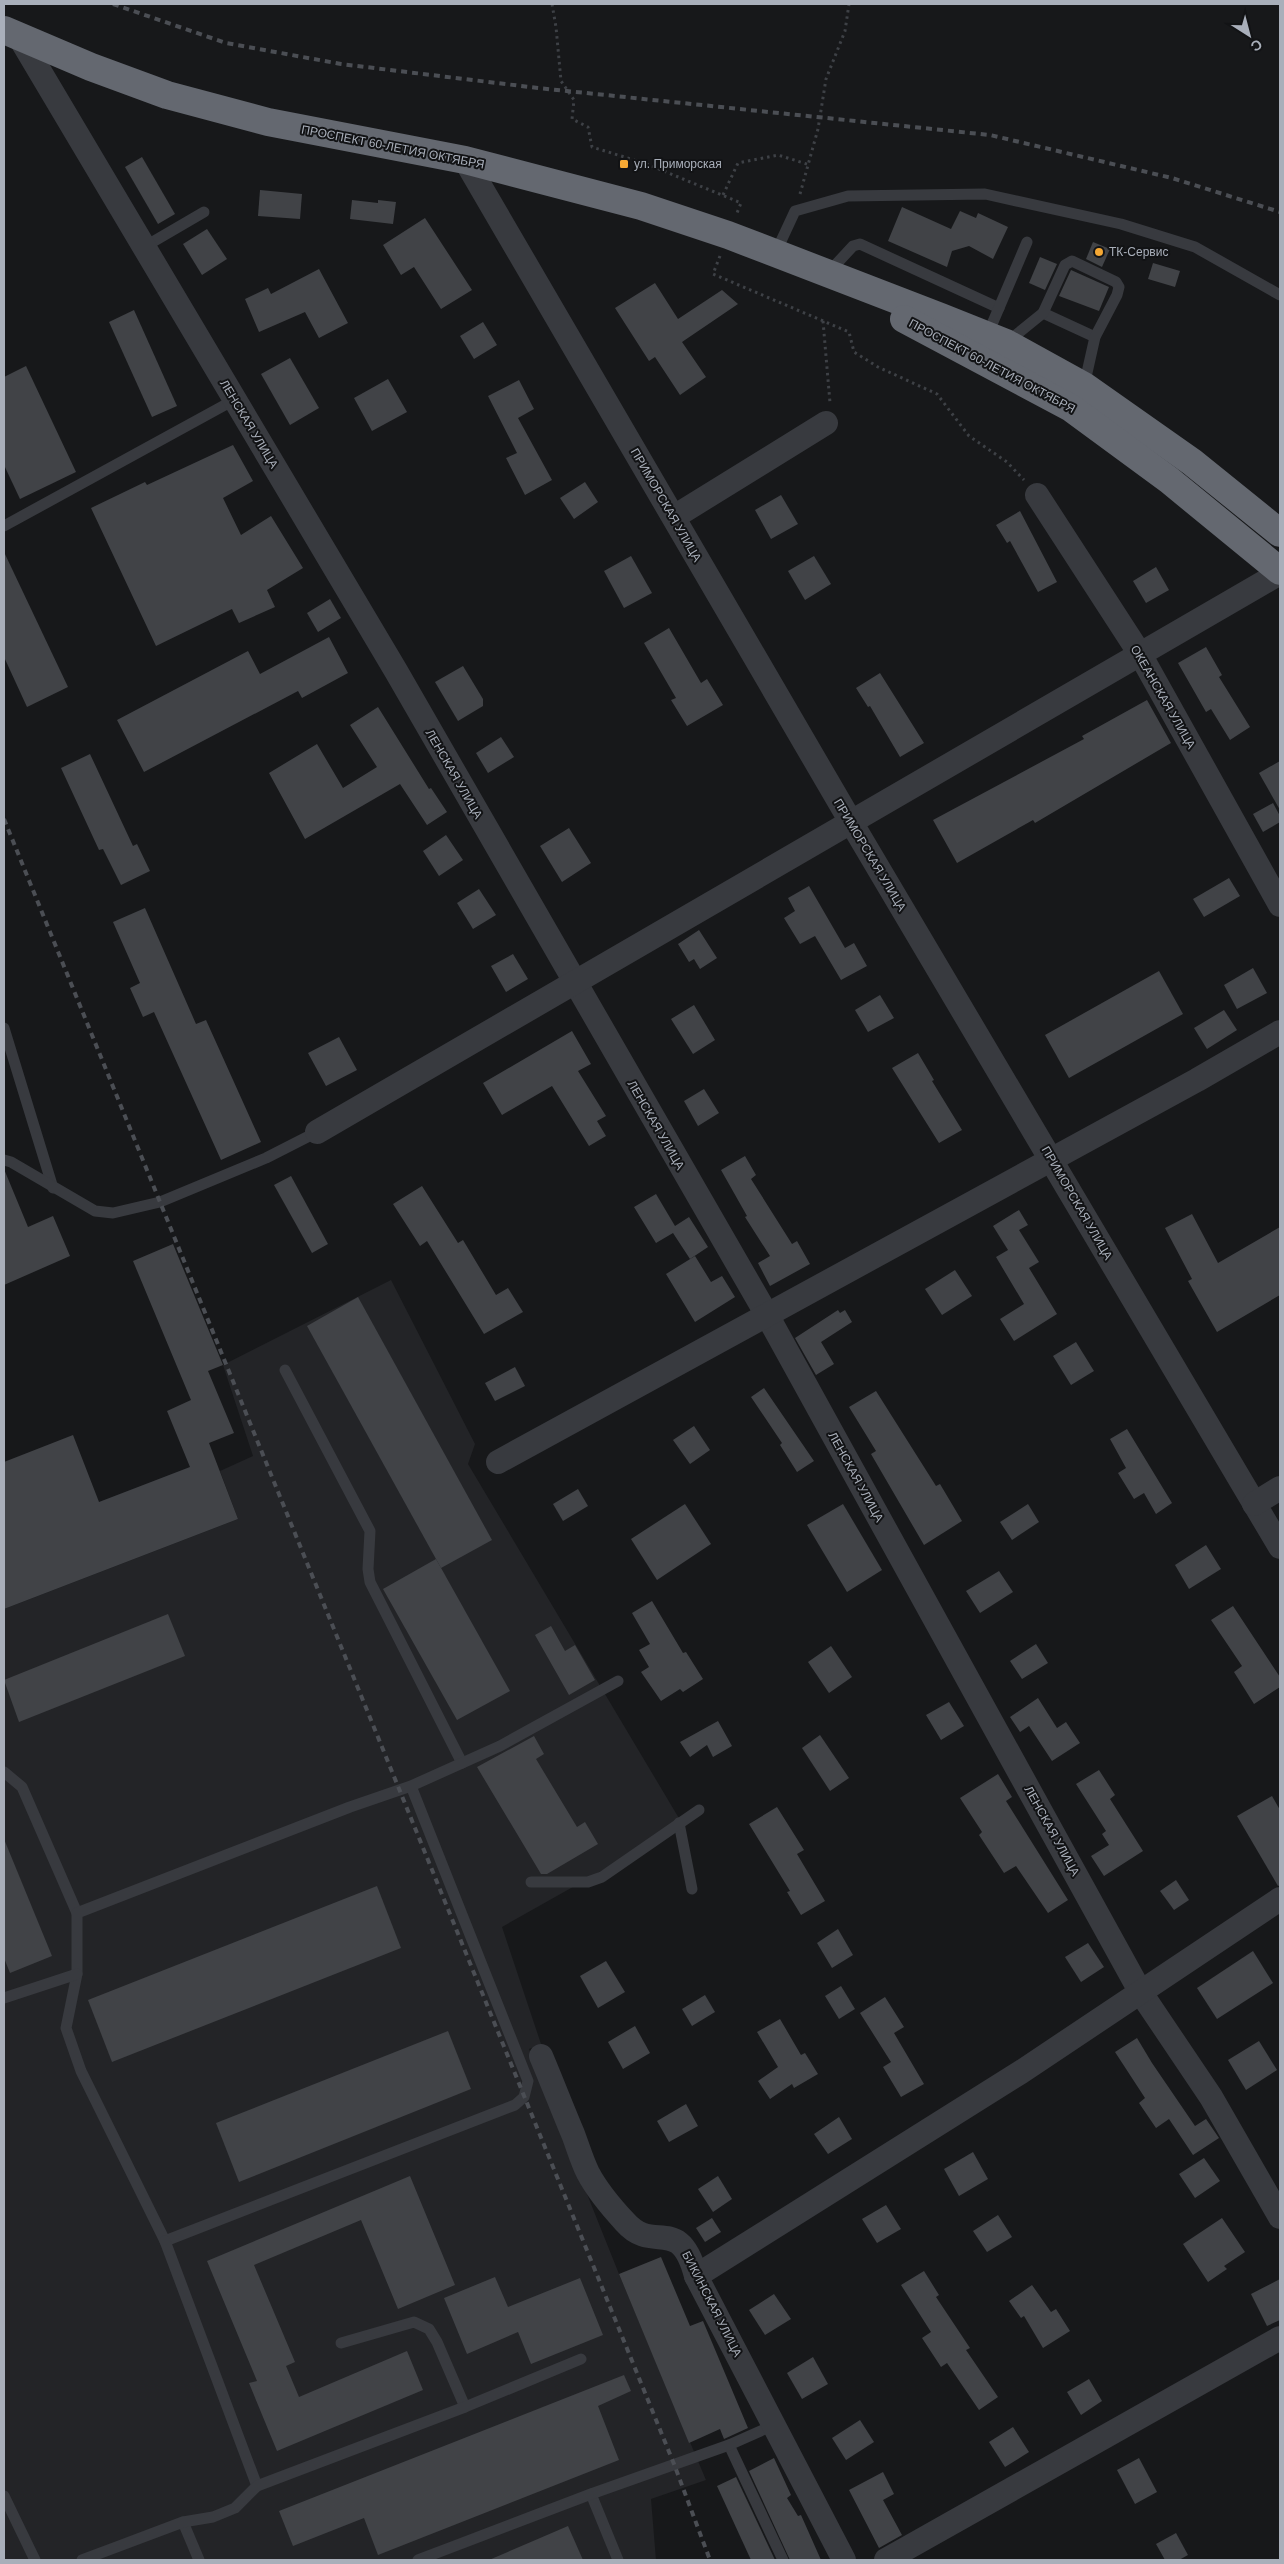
<svg xmlns="http://www.w3.org/2000/svg" width="1284" height="2564" viewBox="0 0 1284 2564" font-family="Arial,sans-serif">
<rect width="100%" height="100%" fill="#17181a"/>
<!-- built -->
<path fill="#232427" d="M 391,1280 L 475,1444 L 468,1464 L 683,1825 L 502,1927 L 541,2044 L 529,2049 L 619,2274 L 706,2480 L 651,2499 L 656,2560 L 4,2560 L 4,1609 L 238,1519 L 220,1471 L 253,1456 L 223,1365 Z"/>
<!-- building -->
<g fill="#414347">
<path d="M 142,157 L 175,214 L 158,224 L 125,167 Z"/>
<path d="M 260,190 L 302,194 L 300,219 L 258,216 Z"/>
<path d="M 352,200 L 378,203 L 378,200 L 396,202 L 393,224 L 350,219 Z"/>
<path d="M 902,207 L 951,229 L 960,211 L 976,218 L 978,213 L 1008,227 L 993,259 L 969,246 L 952,251 L 947,267 L 888,241 Z"/>
<path d="M 425,218 L 472,290 L 441,309 L 414,267 L 401,275 L 383,245 Z"/>
<path d="M 207,229 L 227,259 L 202,275 L 183,244 Z"/>
<path d="M 1093,242 L 1110,249 L 1102,267 L 1086,259 Z"/>
<path d="M 1040,257 L 1057,264 L 1045,290 L 1029,283 Z"/>
<path d="M 1153,263 L 1180,271 L 1175,287 L 1148,279 Z"/>
<path d="M 319,269 L 348,323 L 319,338 L 305,312 L 259,332 L 245,299 L 268,288 L 271,294 Z"/>
<path d="M 1071,270 L 1109,287 L 1099,311 L 1059,296 Z"/>
<path d="M 655,283 L 678,319 L 722,290 L 738,304 L 682,342 L 706,377 L 680,395 L 655,357 L 649,361 L 615,308 Z"/>
<path d="M 134,310 L 177,406 L 152,417 L 109,322 Z"/>
<path d="M 483,322 L 497,345 L 474,359 L 460,336 Z"/>
<path d="M 290,358 L 319,408 L 290,425 L 261,374 Z"/>
<path d="M 26,366 L 76,472 L 20,499 L 4,465 L 4,377 Z"/>
<path d="M 388,379 L 407,412 L 372,431 L 354,398 Z"/>
<path d="M 519,380 L 534,409 L 518,418 L 552,480 L 525,495 L 506,458 L 517,453 L 488,396 Z"/>
<path d="M 233,445 L 253,481 L 223,498 L 241,535 L 271,516 L 303,568 L 267,590 L 275,607 L 239,623 L 232,609 L 156,646 L 91,508 L 145,482 L 147,485 Z"/>
<path d="M 585,482 L 598,502 L 574,519 L 560,498 Z"/>
<path d="M 781,495 L 798,524 L 771,539 L 755,510 Z"/>
<path d="M 1020,511 L 1057,582 L 1038,592 L 1010,541 L 1007,543 L 996,525 Z"/>
<path d="M 4,552 L 68,687 L 27,707 L 4,657 Z"/>
<path d="M 631,556 L 652,593 L 624,608 L 604,571 Z"/>
<path d="M 814,556 L 831,584 L 805,600 L 788,571 Z"/>
<path d="M 1156,567 L 1169,590 L 1146,603 L 1133,581 Z"/>
<path d="M 330,599 L 341,618 L 318,632 L 307,613 Z"/>
<path d="M 669,628 L 701,683 L 707,679 L 723,705 L 687,726 L 671,700 L 676,698 L 644,643 Z"/>
<path d="M 329,637 L 348,673 L 302,698 L 298,691 L 144,772 L 117,720 L 248,651 L 260,674 Z"/>
<path d="M 1206,647 L 1222,675 L 1219,677 L 1250,727 L 1230,740 L 1211,709 L 1206,712 L 1178,663 Z"/>
<path d="M 463,666 L 483,699 L 483,706 L 458,721 L 435,682 Z"/>
<path d="M 880,673 L 924,743 L 900,757 L 870,706 L 868,707 L 856,688 Z"/>
<path d="M 1147,700 L 1171,743 L 1035,823 L 1033,820 L 957,863 L 933,820 L 1084,739 L 1082,736 Z"/>
<path d="M 378,707 L 429,789 L 431,788 L 447,812 L 427,825 L 400,784 L 305,839 L 269,773 L 317,744 L 343,788 L 377,767 L 350,725 Z"/>
<path d="M 501,737 L 514,757 L 488,773 L 476,753 Z"/>
<path d="M 90,754 L 133,846 L 137,844 L 150,871 L 121,885 L 103,849 L 99,850 L 61,768 Z"/>
<path d="M 1280,761 L 1280,810 L 1259,773 Z"/>
<path d="M 1273,803 L 1280,816 L 1280,822 L 1263,832 L 1253,814 Z"/>
<path d="M 569,828 L 591,863 L 562,882 L 540,846 Z"/>
<path d="M 446,835 L 463,860 L 439,876 L 423,851 Z"/>
<path d="M 1229,878 L 1240,896 L 1204,917 L 1193,899 Z"/>
<path d="M 809,886 L 845,948 L 854,943 L 867,966 L 841,980 L 815,936 L 800,944 L 784,918 L 795,911 L 788,898 Z"/>
<path d="M 479,889 L 496,915 L 473,929 L 457,903 Z"/>
<path d="M 145,908 L 196,1024 L 206,1020 L 261,1142 L 221,1160 L 154,1012 L 143,1017 L 130,988 L 140,983 L 113,922 Z"/>
<path d="M 699,930 L 717,958 L 700,969 L 694,959 L 689,962 L 678,944 Z"/>
<path d="M 513,954 L 528,979 L 506,992 L 491,966 Z"/>
<path d="M 1253,968 L 1267,993 L 1237,1009 L 1224,985 Z"/>
<path d="M 1159,971 L 1183,1014 L 1069,1078 L 1045,1035 Z"/>
<path d="M 880,995 L 894,1018 L 868,1032 L 855,1010 Z"/>
<path d="M 694,1005 L 715,1040 L 693,1054 L 671,1019 Z"/>
<path d="M 1224,1010 L 1237,1030 L 1207,1049 L 1194,1028 Z"/>
<path d="M 572,1031 L 591,1064 L 578,1071 L 606,1116 L 597,1121 L 606,1136 L 589,1146 L 552,1086 L 502,1115 L 483,1083 Z"/>
<path d="M 339,1037 L 357,1070 L 326,1086 L 308,1053 Z"/>
<path d="M 918,1053 L 934,1080 L 932,1081 L 962,1130 L 939,1143 L 892,1068 Z"/>
<path d="M 704,1089 L 719,1113 L 698,1126 L 684,1101 Z"/>
<path d="M 745,1156 L 756,1175 L 751,1179 L 792,1244 L 797,1241 L 810,1264 L 770,1286 L 758,1263 L 770,1256 L 745,1217 L 747,1216 L 721,1170 Z"/>
<path d="M 4,1169 L 28,1227 L 53,1216 L 70,1256 L 4,1285 Z"/>
<path d="M 291,1176 L 328,1244 L 312,1253 L 274,1185 Z"/>
<path d="M 422,1186 L 458,1243 L 463,1240 L 496,1295 L 508,1288 L 523,1312 L 484,1334 L 427,1241 L 420,1246 L 393,1204 Z"/>
<path d="M 656,1194 L 675,1226 L 689,1217 L 708,1247 L 690,1259 L 673,1233 L 656,1243 L 634,1207 Z"/>
<path d="M 1019,1210 L 1028,1225 L 1019,1230 L 1039,1262 L 1029,1268 L 1057,1314 L 1014,1341 L 1000,1319 L 1024,1304 L 996,1257 L 1008,1250 L 993,1226 Z"/>
<path d="M 1192,1214 L 1218,1263 L 1280,1227 L 1280,1295 L 1217,1332 L 1188,1281 L 1192,1279 L 1165,1228 Z"/>
<path d="M 173,1244 L 223,1365 L 208,1371 L 234,1433 L 209,1443 L 238,1519 L 4,1609 L 4,1462 L 73,1435 L 99,1502 L 190,1467 L 167,1411 L 191,1400 L 133,1261 Z"/>
<path d="M 695,1256 L 711,1282 L 722,1276 L 735,1297 L 695,1322 L 666,1274 Z"/>
<path d="M 955,1270 L 972,1296 L 942,1315 L 925,1289 Z"/>
<path d="M 358,1297 L 492,1540 L 441,1568 L 307,1326 Z"/>
<path d="M 838,1310 L 840,1313 L 845,1310 L 852,1322 L 821,1342 L 834,1364 L 816,1375 L 795,1338 Z"/>
<path d="M 1076,1342 L 1094,1371 L 1071,1385 L 1053,1356 Z"/>
<path d="M 515,1367 L 525,1386 L 495,1401 L 485,1383 Z"/>
<path d="M 764,1388 L 814,1461 L 797,1472 L 780,1445 L 782,1443 L 751,1397 Z"/>
<path d="M 876,1391 L 936,1486 L 940,1484 L 962,1521 L 924,1545 L 871,1454 L 876,1451 L 849,1407 Z"/>
<path d="M 694,1426 L 710,1450 L 690,1464 L 673,1440 Z"/>
<path d="M 1127,1429 L 1172,1503 L 1156,1514 L 1144,1493 L 1134,1499 L 1118,1473 L 1126,1468 L 1110,1439 Z"/>
<path d="M 578,1489 L 588,1506 L 563,1521 L 553,1504 Z"/>
<path d="M 685,1504 L 711,1544 L 657,1580 L 631,1539 Z"/>
<path d="M 843,1504 L 882,1570 L 847,1592 L 807,1525 Z"/>
<path d="M 1028,1504 L 1039,1522 L 1012,1540 L 1000,1522 Z"/>
<path d="M 1206,1545 L 1221,1569 L 1189,1589 L 1175,1565 Z"/>
<path d="M 436,1559 L 510,1691 L 457,1720 L 383,1589 Z"/>
<path d="M 999,1571 L 1013,1592 L 980,1613 L 966,1591 Z"/>
<path d="M 652,1601 L 683,1653 L 686,1652 L 703,1679 L 683,1692 L 680,1689 L 661,1701 L 641,1672 L 649,1667 L 639,1650 L 650,1644 L 632,1613 Z"/>
<path d="M 1233,1606 L 1280,1677 L 1280,1687 L 1254,1704 L 1234,1672 L 1242,1666 L 1211,1620 Z"/>
<path d="M 168,1614 L 185,1656 L 19,1722 L 4,1680 Z"/>
<path d="M 551,1626 L 565,1651 L 575,1645 L 595,1680 L 569,1695 L 535,1635 Z"/>
<path d="M 1036,1644 L 1048,1663 L 1022,1679 L 1010,1661 Z"/>
<path d="M 831,1646 L 852,1677 L 829,1693 L 808,1662 Z"/>
<path d="M 1038,1698 L 1057,1728 L 1066,1722 L 1080,1743 L 1052,1761 L 1029,1726 L 1020,1732 L 1010,1717 Z"/>
<path d="M 949,1702 L 964,1726 L 941,1740 L 926,1715 Z"/>
<path d="M 718,1721 L 732,1746 L 713,1757 L 707,1745 L 690,1757 L 680,1742 Z"/>
<path d="M 820,1735 L 849,1778 L 830,1791 L 802,1748 Z"/>
<path d="M 534,1736 L 544,1754 L 536,1759 L 577,1827 L 585,1822 L 598,1844 L 547,1874 L 541,1874 L 477,1767 Z"/>
<path d="M 1099,1770 L 1115,1795 L 1110,1799 L 1143,1851 L 1104,1876 L 1091,1856 L 1109,1845 L 1102,1834 L 1106,1831 L 1076,1784 Z"/>
<path d="M 998,1774 L 1012,1797 L 1006,1801 L 1068,1900 L 1048,1913 L 1016,1866 L 1004,1873 L 979,1835 L 982,1832 L 960,1798 Z"/>
<path d="M 1272,1796 L 1280,1810 L 1280,1885 L 1278,1886 L 1237,1816 Z"/>
<path d="M 777,1807 L 804,1850 L 797,1854 L 825,1901 L 801,1915 L 787,1892 L 790,1891 L 749,1824 Z"/>
<path d="M 4,1839 L 52,1956 L 10,1973 L 4,1958 Z"/>
<path d="M 1176,1880 L 1189,1900 L 1174,1910 L 1160,1891 Z"/>
<path d="M 377,1886 L 401,1948 L 112,2062 L 88,2000 Z"/>
<path d="M 838,1929 L 853,1955 L 832,1968 L 817,1943 Z"/>
<path d="M 1088,1943 L 1104,1967 L 1081,1982 L 1065,1957 Z"/>
<path d="M 1253,1951 L 1273,1983 L 1217,2019 L 1197,1988 Z"/>
<path d="M 606,1961 L 625,1992 L 598,2008 L 580,1976 Z"/>
<path d="M 841,1986 L 855,2009 L 839,2019 L 825,1996 Z"/>
<path d="M 705,1995 L 715,2012 L 692,2026 L 682,2009 Z"/>
<path d="M 885,1997 L 904,2027 L 894,2033 L 924,2084 L 901,2097 L 883,2067 L 891,2062 L 860,2013 Z"/>
<path d="M 780,2019 L 801,2055 L 805,2053 L 818,2074 L 794,2088 L 792,2084 L 770,2099 L 758,2081 L 778,2067 L 757,2032 Z"/>
<path d="M 635,2026 L 650,2053 L 623,2069 L 608,2042 Z"/>
<path d="M 448,2031 L 471,2089 L 239,2182 L 216,2123 Z"/>
<path d="M 1137,2038 L 1152,2063 L 1195,2126 L 1206,2119 L 1219,2138 L 1193,2155 L 1169,2119 L 1156,2128 L 1139,2103 L 1145,2098 L 1115,2052 Z"/>
<path d="M 1259,2041 L 1277,2070 L 1246,2090 L 1228,2060 Z"/>
<path d="M 686,2104 L 698,2126 L 669,2142 L 657,2121 Z"/>
<path d="M 839,2117 L 852,2139 L 828,2154 L 814,2134 Z"/>
<path d="M 973,2152 L 988,2179 L 959,2196 L 944,2169 Z"/>
<path d="M 1204,2158 L 1220,2181 L 1195,2198 L 1179,2174 Z"/>
<path d="M 410,2176 L 455,2285 L 398,2309 L 361,2220 L 254,2265 L 295,2362 L 286,2366 L 299,2397 L 407,2351 L 423,2390 L 277,2451 L 249,2383 L 257,2381 L 207,2261 Z"/>
<path d="M 718,2176 L 732,2199 L 713,2212 L 698,2189 Z"/>
<path d="M 886,2205 L 901,2229 L 877,2243 L 862,2219 Z"/>
<path d="M 998,2215 L 1012,2237 L 987,2252 L 973,2231 Z"/>
<path d="M 712,2218 L 721,2232 L 705,2242 L 696,2228 Z"/>
<path d="M 1222,2218 L 1245,2252 L 1224,2266 L 1227,2269 L 1208,2282 L 1183,2244 Z"/>
<path d="M 661,2257 L 690,2326 L 703,2321 L 748,2428 L 724,2439 L 720,2429 L 689,2443 L 619,2274 Z"/>
<path d="M 924,2271 L 939,2295 L 936,2297 L 970,2348 L 966,2350 L 998,2397 L 979,2410 L 947,2363 L 941,2367 L 922,2338 L 931,2332 L 901,2285 Z"/>
<path d="M 495,2277 L 508,2307 L 580,2278 L 603,2335 L 531,2364 L 518,2332 L 467,2354 L 444,2298 Z"/>
<path d="M 1280,2279 L 1280,2320 L 1267,2326 L 1251,2294 Z"/>
<path d="M 1032,2285 L 1051,2312 L 1056,2309 L 1070,2331 L 1043,2348 L 1024,2316 L 1021,2318 L 1009,2301 Z"/>
<path d="M 774,2294 L 791,2319 L 765,2335 L 749,2310 Z"/>
<path d="M 813,2357 L 828,2384 L 802,2399 L 787,2373 Z"/>
<path d="M 624,2375 L 631,2391 L 598,2406 L 619,2460 L 378,2555 L 364,2518 L 293,2546 L 279,2511 Z"/>
<path d="M 1089,2379 L 1102,2401 L 1081,2415 L 1067,2392 Z"/>
<path d="M 860,2420 L 874,2442 L 846,2460 L 832,2438 Z"/>
<path d="M 1013,2427 L 1029,2452 L 1005,2467 L 989,2442 Z"/>
<path d="M 774,2458 L 791,2495 L 787,2498 L 798,2516 L 801,2515 L 821,2560 L 790,2560 L 749,2471 Z"/>
<path d="M 1139,2458 L 1157,2492 L 1135,2504 L 1117,2470 Z"/>
<path d="M 883,2472 L 894,2494 L 883,2500 L 902,2535 L 879,2548 L 849,2490 Z"/>
<path d="M 736,2477 L 775,2560 L 751,2560 L 717,2486 Z"/>
<path d="M 568,2526 L 583,2560 L 489,2560 Z"/>
<path d="M 1176,2533 L 1188,2555 L 1179,2560 L 1165,2560 L 1156,2544 Z"/>
</g>
<g fill="none" stroke-linecap="round" stroke-linejoin="round">
<!-- path -->
<g stroke="#3e4146" stroke-width="3" stroke-dasharray="2.5 4" stroke-linecap="butt">
<path d="M 552,4 L 556,27 L 561,81 L 574,100 L 572,119 L 588,127 L 592,147 L 647,164 L 741,203 L 737,213"/>
<path d="M 800,194 L 818,129 L 826,79 L 845,31 L 849,4"/>
<path d="M 723,195 L 738,163 L 778,155 L 810,165"/>
<path d="M 720,256 L 713,274 L 849,332 L 854,352 L 878,367 L 937,394 L 969,436 L 1007,462 L 1024,480"/>
<path d="M 823,321 L 830,403"/>
</g>
<!-- lane -->
<g stroke="#383a3f" stroke-width="11">
<path d="M 144,247 L 204,212"/>
<path d="M 775,254 L 795,211 L 848,196 L 985,194 L 1121,224 L 1195,247 L 1280,295"/>
<path d="M 828,273 L 853,246 L 860,244 L 999,308"/>
<path d="M 1043,313 L 1095,337"/>
<path d="M 987,336 L 1027,242"/>
<path d="M 1006,343 L 1043,313 L 1065,265 L 1072,261 L 1116,282 L 1119,287 L 1117,295 L 1095,337 L 1084,386"/>
<path d="M 4,526 L 234,400"/>
<path d="M 4,1028 L 53,1188"/>
<path d="M 4,1160 L 11,1162 L 95,1211 L 113,1213 L 160,1202 L 266,1158 L 317,1132"/>
<path d="M 285,1370 L 370,1531 L 368,1569 L 370,1582 L 462,1763"/>
<path d="M 4,1772 L 22,1787 L 77,1913"/>
<path d="M 411,1786 L 528,2081 L 524,2097 L 515,2105 L 165,2241 L 81,2071 L 66,2028 L 77,1974 L 77,1913 L 350,1807 L 411,1786 L 500,1746 L 618,1681"/>
<path d="M 679,1823 L 692,1889"/>
<path d="M 531,1882 L 588,1882 L 602,1877 L 699,1810"/>
<path d="M 4,1998 L 77,1974"/>
<path d="M 165,2241 L 257,2486"/>
<path d="M 341,2343 L 414,2322 L 429,2329 L 437,2342 L 465,2407"/>
<path d="M 729,2445 L 783,2560"/>
<path d="M 591,2494 L 618,2560"/>
<path d="M 4,2496 L 35,2560"/>
<path d="M 183,2522 L 199,2560"/>
<path d="M 82,2560 L 183,2522 L 213,2517 L 235,2508 L 257,2486 L 465,2407 L 581,2359"/>
<path d="M 418,2560 L 591,2494 L 729,2445 L 774,2425"/>
</g>
<!-- street -->
<g stroke="#383a3f" stroke-width="24">
<path d="M 20,38 L 396,671 L 767,1315 L 1141,1993 L 1211,2097 L 1280,2217"/>
<path d="M 465,160 L 851,822 L 1280,1547"/>
<path d="M 1037,495 L 1140,654 L 1280,905"/>
<path d="M 674,517 L 826,423"/>
<path d="M 317,1132 L 1280,573"/>
<path d="M 498,1462 L 1197,1080 L 1280,1032"/>
<path d="M 1254,1504 L 1280,1488"/>
<path d="M 541,2056 C 552,2082 562,2108 573,2134 C 578,2147 582,2161 588,2173 C 597,2190 612,2208 625,2222 C 654,2255 679,2213 696,2276 L 844,2560"/>
<path d="M 696,2276 L 1021,2072 L 1280,1899"/>
<path d="M 886,2560 L 1280,2338"/>
</g>
<!-- highway -->
<g stroke="#646870" stroke-width="28">
<path d="M 4,30 L 91,67 L 167,95 L 268,122 L 465,160 L 641,206 L 728,235 L 941,317 L 1006,343 L 1084,386 L 1192,462 L 1280,533"/>
<path d="M 904,319 L 1071,408 L 1169,480 L 1280,571"/>
</g>
<!-- rail -->
<g stroke="#4b4e54" stroke-width="4" stroke-dasharray="6 5" stroke-linecap="butt">
<path d="M 113,4 L 226,43 L 341,64 L 538,88 L 990,135 L 1172,178 L 1280,212"/>
<path d="M 4,819 L 674,2464 L 710,2560"/>
</g>
</g>
<!-- markers -->
<g fill="#f5a834" stroke="#121315" stroke-width="2">
<rect x="619" y="159" width="10" height="10" rx="2.5"/>
<circle cx="1099" cy="252" r="5"/>
</g>
<g text-anchor="middle" stroke-width="4" stroke-linejoin="round" paint-order="stroke">
<!-- street labels -->
<g font-size="12" fill="#a9afba" stroke="#121315">
<text transform="translate(393 147) rotate(11)" y="4">ПРОСПЕКТ 60-ЛЕТИЯ ОКТЯБРЯ</text>
<text transform="translate(992 366) rotate(28)" y="4">ПРОСПЕКТ 60-ЛЕТИЯ ОКТЯБРЯ</text>
<text transform="translate(249 424) rotate(59)" y="4">ЛЕНСКАЯ УЛИЦА</text>
<text transform="translate(666 505) rotate(60)" y="4">ПРИМОРСКАЯ УЛИЦА</text>
<text transform="translate(1163 697) rotate(60)" y="4">ОКЕАНСКАЯ УЛИЦА</text>
<text transform="translate(454 774) rotate(60)" y="4">ЛЕНСКАЯ УЛИЦА</text>
<text transform="translate(870 855) rotate(59)" y="4">ПРИМОРСКАЯ УЛИЦА</text>
<text transform="translate(656 1125) rotate(60)" y="4">ЛЕНСКАЯ УЛИЦА</text>
<text transform="translate(1077 1203) rotate(60)" y="4">ПРИМОРСКАЯ УЛИЦА</text>
<text transform="translate(856 1477) rotate(61)" y="4">ЛЕНСКАЯ УЛИЦА</text>
<text transform="translate(1052 1831) rotate(61)" y="4">ЛЕНСКАЯ УЛИЦА</text>
<text transform="translate(712 2304) rotate(63)" y="4">БИКИНСКАЯ УЛИЦА</text>
</g>
<!-- poi labels -->
<g font-size="12" fill="#a9afba" stroke="#121315" text-anchor="start">
<text x="634" y="168">ул. Приморская</text>
<text x="1109" y="256">ТК-Сервис</text>
</g>
</g>
<!-- border -->
<rect width="1284" height="2564" fill="none" stroke="#a9afba" stroke-width="10"/>
<!-- north arrow -->
<g transform="translate(1249 35) rotate(144)" stroke="#121315" stroke-width="4" paint-order="stroke">
<path d="M0-4L9 19L0 12L-9 19Z" fill="#a9afba"/>
<text y="-8" font-size="14" font-weight="bold" text-anchor="middle" fill="#a9afba">С</text>
</g>
</svg>
